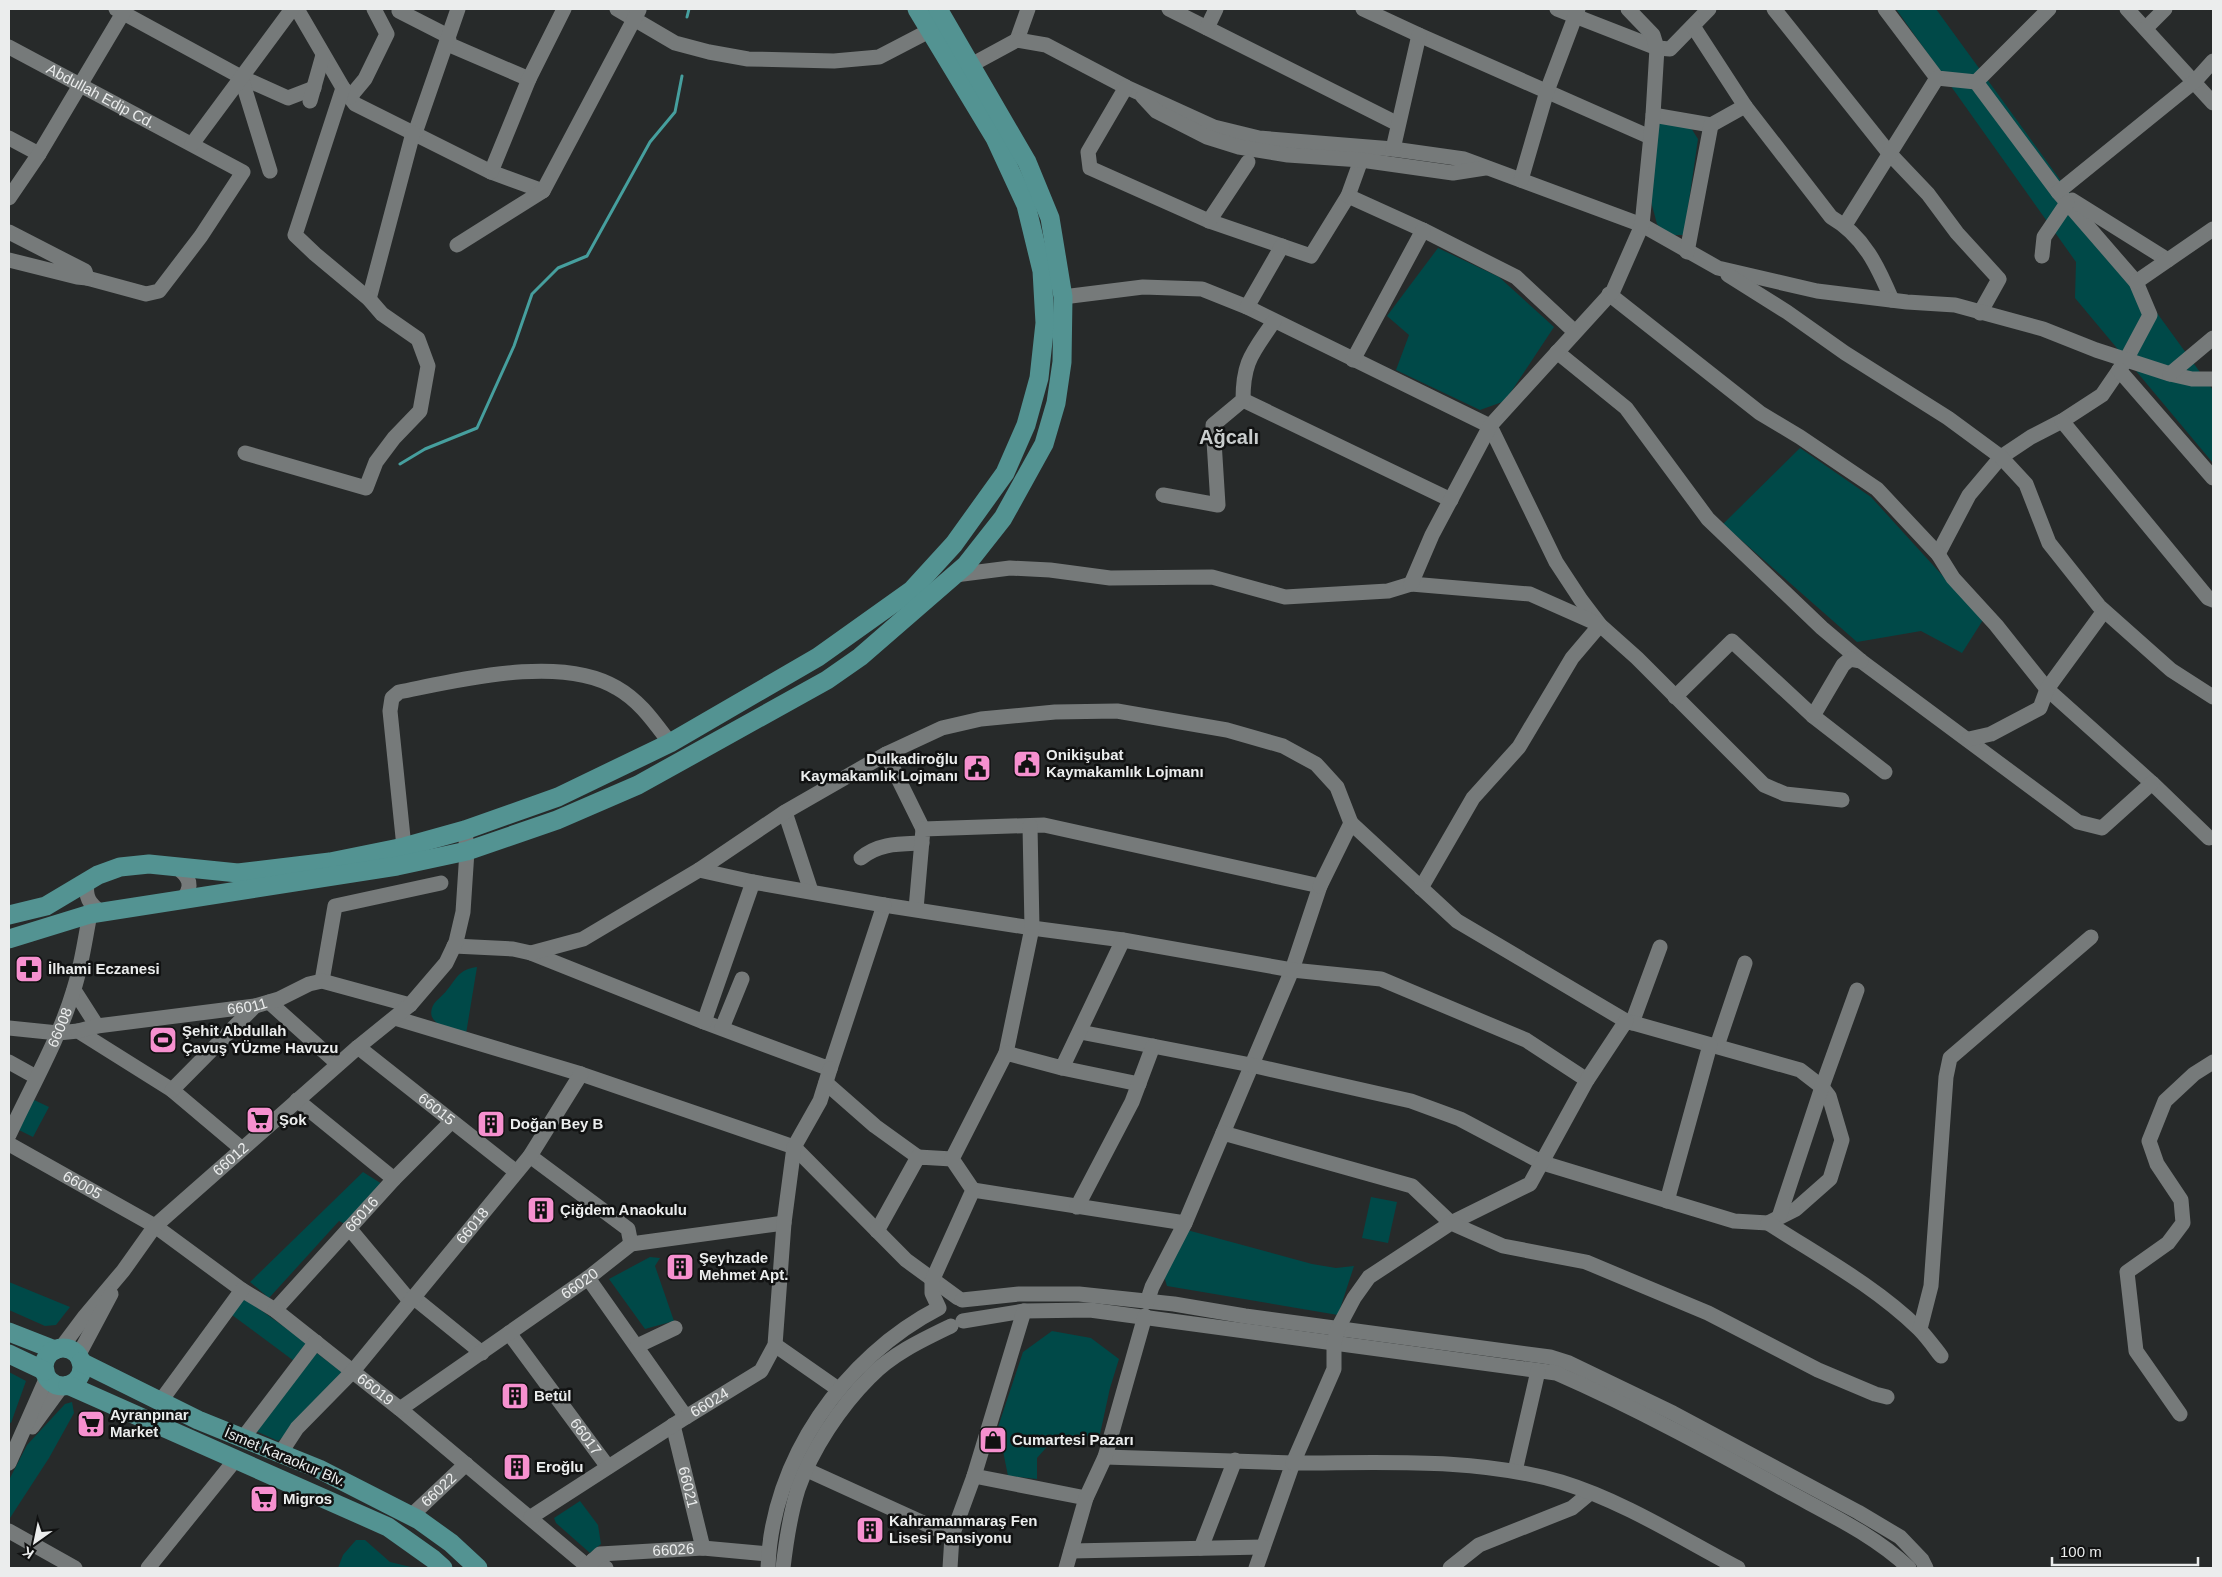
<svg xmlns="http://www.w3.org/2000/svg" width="2222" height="1577" viewBox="0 0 2222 1577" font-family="Arial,sans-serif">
<rect width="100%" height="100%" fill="#272a2a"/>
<!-- green -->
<g fill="#004948">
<path d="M 1896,9 L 1936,9 L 2213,390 L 2213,463 L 2075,298 L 2076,262 Z"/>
<path d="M 1659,122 L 1691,128 L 1698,139 L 1684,235 L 1667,235 L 1657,224 L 1650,198 Z"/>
<path d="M 1438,248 L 1499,277 L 1554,327 L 1505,401 L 1480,410 L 1396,370 L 1409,335 L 1387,316 Z"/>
<path d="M 1800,448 L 1871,497 L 1983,620 L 1962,653 L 1921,631 L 1857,642 L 1723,524 Z"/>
<path d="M 477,967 L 466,1034 C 455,1030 426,1026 432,1008 C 434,1001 443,996 447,990 C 458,977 458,970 477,967 Z"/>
<path d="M 32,1099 L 49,1107 L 33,1137 L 17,1129 Z"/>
<path d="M 363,1172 L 382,1184 L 345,1224 L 339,1221 L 269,1298 L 250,1282 Z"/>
<path d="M 1371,1197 L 1397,1202 L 1388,1243 L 1362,1238 Z"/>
<path d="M 1187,1230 L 1312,1264 L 1336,1268 L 1354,1266 L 1338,1315 L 1167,1286 L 1164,1276 Z"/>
<path d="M 650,1257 L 660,1258 L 655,1266 L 674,1321 L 645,1329 L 609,1279 Z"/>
<path d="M 9,1282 L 70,1307 L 56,1325 L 45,1326 L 9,1310 Z"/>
<path d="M 244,1298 L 307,1343 L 294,1361 L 232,1315 Z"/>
<path d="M 1052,1331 L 1091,1338 L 1119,1359 L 1110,1388 L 1100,1434 L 1053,1440 L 1037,1458 L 1037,1479 L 1008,1476 L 1003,1451 L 995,1436 L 1023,1352 Z"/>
<path d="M 314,1351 L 342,1372 L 283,1437 L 278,1441 L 256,1431 Z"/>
<path d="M 9,1372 L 26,1381 L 11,1423 L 9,1422 Z"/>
<path d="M 72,1402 L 74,1413 L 49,1458 L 10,1518 L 9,1517 L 9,1480 L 27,1445 L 65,1404 Z"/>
<path d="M 580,1501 L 598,1525 L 601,1544 L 590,1553 L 556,1523 L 554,1518 Z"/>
<path d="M 356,1540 L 365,1540 L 390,1562 L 415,1568 L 338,1568 L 343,1555 Z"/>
</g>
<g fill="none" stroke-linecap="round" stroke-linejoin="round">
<!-- stream -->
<g stroke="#469f9e" stroke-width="3">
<path d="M 687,17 L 689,9"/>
<path d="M 400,464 L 425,449 L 477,428 L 514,346 L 532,294 L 558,268 L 587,256 L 650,142 L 675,112 L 682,76"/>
</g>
<!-- minor -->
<g stroke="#767a7a" stroke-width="15">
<path d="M 116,9 L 241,77 L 288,98 L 314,88"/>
<path d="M 297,9 L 343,88 L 355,104 L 491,172 L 543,191"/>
<path d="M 617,9 L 675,43 L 709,52 L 748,59 L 834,61 L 879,57 L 929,31"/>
<path d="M 1169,9 L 1398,124"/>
<path d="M 1363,9 L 1419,35 L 1650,137"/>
<path d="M 1557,9 L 1657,48 L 1670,49 L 1709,9"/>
<path d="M 1774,9 L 1889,153 L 1928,194 L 1957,233 L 1999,279 L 1980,313"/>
<path d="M 1885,9 L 1937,78 L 1976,82 L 2058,192 L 2136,282 L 2150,315 L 2126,360 L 2102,395 L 2062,421 L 2031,437 L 2001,457 L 1969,495 L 1938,554"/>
<path d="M 2127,9 L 2213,103"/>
<path d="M 399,11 L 448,36 L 450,45 L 529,79"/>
<path d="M 1693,26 L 1745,106 L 1831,217 C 1864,236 1878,267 1892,300"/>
<path d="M 1207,28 L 1216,9"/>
<path d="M 2146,28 L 2165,9"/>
<path d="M 1017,40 L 1028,9"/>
<path id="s1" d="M 9,47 L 243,172 L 201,236 L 159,291 L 146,294 L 87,278"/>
<path d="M 971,65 L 1017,40 L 1046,45 L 1126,87 L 1214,127 L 1259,138 L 1393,149 L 1464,159 L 1642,225 L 1718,268 L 1817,291 L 1907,302 L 1955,305 L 2043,329 L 2096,350 L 2170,374 L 2192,379 L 2213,379"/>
<path d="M 241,77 L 270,171"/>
<path d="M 1976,82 L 2049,9"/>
<path d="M 1126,87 L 1088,152 L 1090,168 L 1209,221 L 1311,256 L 1348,196 L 1361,160"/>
<path d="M 350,97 L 365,79 L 387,34 L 374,9"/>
<path d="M 1143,97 L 1156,111 L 1207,137 L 1239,147 L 1288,155 L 1361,160 L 1453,173 L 1485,168"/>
<path d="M 310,101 L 323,55"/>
<path d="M 1653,115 L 1711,125 L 1745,106"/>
<path d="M 415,133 L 458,9"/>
<path d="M 9,138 L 39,154"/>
<path d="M 192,144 L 292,9"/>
<path d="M 1393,149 L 1419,35"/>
<path d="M 491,172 L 529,79 L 564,9"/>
<path d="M 1521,180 L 1547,91 L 1578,9"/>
<path d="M 2058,192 L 2195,81 L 2213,61"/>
<path d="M 1348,196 L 1423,230 L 1516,277 L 1575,332"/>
<path d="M 9,198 L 39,154 L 123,13"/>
<path d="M 2072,200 L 2168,260"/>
<path d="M 1209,221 L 1248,162"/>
<path d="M 1845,225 L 1937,78"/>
<path d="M 9,232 L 85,271 L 87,278 L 77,277 L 9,260"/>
<path d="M 457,245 L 543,191 L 639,10"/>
<path d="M 1687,252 L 1711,125"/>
<path d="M 2042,256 L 2044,237 L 2067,203"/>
<path d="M 1728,275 L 1787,312 L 1845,353 L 1948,418 L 2001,457 L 2026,484 L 2049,543 L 2099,606 L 2171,670 L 2213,697"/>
<path d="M 2136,282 L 2213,229"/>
<path d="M 1609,294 L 1760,413 L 1800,437 L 1877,489 L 1938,554 L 1953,578 L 1996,625 L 2047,689 L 2152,783 L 2209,838"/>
<path d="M 1063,297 L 1143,287 L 1202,289 L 1247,307 L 1490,426 L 1556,562 L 1581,600 L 1600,625 L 1637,658 L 1764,785 L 1785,794 L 1842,800"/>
<path d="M 369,299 L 413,133"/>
<path d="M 1247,307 L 1282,246"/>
<path d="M 1557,352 L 1626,408 L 1708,519 L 1822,628 L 1861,661 L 2078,822 L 2102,828 L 2152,783"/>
<path d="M 1353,360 L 1423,230"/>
<path d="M 2119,370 L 2213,478"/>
<path d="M 2170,374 L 2213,338"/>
<path d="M 1243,400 L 1451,500"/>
<path d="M 2062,421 L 2208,598 L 2213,600"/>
<path d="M 245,453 L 366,488 L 376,462 L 394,438 L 420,411 L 428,366 L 418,339 L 382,314 L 369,299 L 315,254 L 295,235 L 343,88"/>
<path d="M 1163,495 L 1218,505 L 1213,425 L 1243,400 C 1243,360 1253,353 1274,321"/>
<path d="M 955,575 L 1010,568 L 1050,570 L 1110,578 L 1212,577 L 1285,597 L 1388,591 L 1411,584 L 1530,594 L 1600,625 L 1572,658 L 1519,747 L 1473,798 L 1421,888"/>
<path d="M 1411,584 L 1432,535 L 1490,426 L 1613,291 L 1642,225 L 1653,115 L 1657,48 L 1653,35 L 1628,9"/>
<path d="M 1675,697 L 1732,641 L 1813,716 L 1885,772"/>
<path d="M 1813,716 L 1843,665 L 1850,659 L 1861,661"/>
<path d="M 1969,739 L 1991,734 L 2040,708 L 2047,689 L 2104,611"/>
<path d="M 886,754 L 923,829"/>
<path d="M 785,812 L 811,891"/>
<path d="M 404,847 L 390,711 L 392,698 L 399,692 C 460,680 561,654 617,688 C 640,701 654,722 670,743"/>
<path d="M 861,858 C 879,843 900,844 922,843"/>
<path d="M 176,867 C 190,877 194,886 182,900"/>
<path d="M 699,870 L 753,882"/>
<path d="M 87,882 C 85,897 89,904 101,912"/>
<path d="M 916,909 L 923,829 L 1044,825 L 1320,886 L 1292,970 L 1223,1133"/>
<path d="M 454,946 L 513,949 L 531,953 L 704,1022 L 830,1069 L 884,905 L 1032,928 L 1123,940 L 1292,970 L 1381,979 L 1526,1040 L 1587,1080"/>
<path d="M 531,953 L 583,939 L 699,870 L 785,812 L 886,754 L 942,728 L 981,719 L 1055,712 L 1117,711 L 1227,730 L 1283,746 L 1316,764 L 1337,787 L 1351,823"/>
<path d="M 322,981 L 335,906 L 441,883"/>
<path d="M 74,990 L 97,1026"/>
<path d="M 269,1002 L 338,1064"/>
<path d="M 395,1018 L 581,1074 L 794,1147 L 906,1260 L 958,1298"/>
<path d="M 704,1022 L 753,882 L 884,905"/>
<path d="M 1632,1023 L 1660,947"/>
<path d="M 9,1028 L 58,1033 L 78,1031 L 172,1090 L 242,1149"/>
<path d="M 722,1028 L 742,979"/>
<path id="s2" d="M 78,1031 L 97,1026 L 255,1006 L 279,999 L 309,984 L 322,981 L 410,1005"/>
<path d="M 1080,1032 L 1251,1065 L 1411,1101 L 1460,1119 L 1543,1163 L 1734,1221 L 1768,1223 L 1796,1209 L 1830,1179 L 1842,1140 L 1829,1096 L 1822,1087 L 1800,1070 L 1626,1021 L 1457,921 L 1351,823 L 1320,886"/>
<path d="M 1717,1046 L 1745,963"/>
<path id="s3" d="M 358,1047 L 515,1171"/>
<path d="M 1006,1053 L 1032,928 L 1030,826"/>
<path d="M 9,1062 L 36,1077"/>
<path d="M 1062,1068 L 1139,1084"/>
<path d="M 826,1083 L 875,1126 L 918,1157"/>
<path d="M 172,1090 L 255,1006"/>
<path d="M 297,1100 L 394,1179"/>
<path id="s4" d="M 9,1135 C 31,1087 59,1040 74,989 C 82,964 85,939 90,914"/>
<path id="s5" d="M 9,1144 L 155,1226 L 242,1290 L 275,1310 L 400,1409 L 587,1566"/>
<path d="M 530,1156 L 628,1229 L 631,1244"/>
<path d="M 973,1190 L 1185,1223 L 1223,1133 L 1412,1186 L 1451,1223 L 1530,1184 L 1587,1080 L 1626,1021"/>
<path d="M 1667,1201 L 1710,1045"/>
<path d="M 1077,1207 L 1132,1102 L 1153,1046"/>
<path d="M 1779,1217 L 1822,1087 L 1857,990"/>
<path d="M 1768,1223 C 1819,1256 1875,1286 1919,1329 C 1927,1337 1934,1347 1941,1356"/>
<path d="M 349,1228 L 410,1301"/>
<path d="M 877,1231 L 918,1157 L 952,1159"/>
<path d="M 588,1278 L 686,1417"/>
<path d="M 413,1297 L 482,1353"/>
<path d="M 962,1300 L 1019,1294 L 1079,1294 L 1174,1304 L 1245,1316 L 1550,1357 L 1569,1363 L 1673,1413 L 1858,1512 L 1900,1537 L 1922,1560 L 1926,1568"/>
<path d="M 1147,1302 L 1152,1287 L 1185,1223"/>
<path id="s6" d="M 275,1310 L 394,1179 L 451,1122"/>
<path d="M 963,1321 L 1024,1311 L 1090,1310 L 1556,1373 C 1636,1408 1711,1449 1787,1491 C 1829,1514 1874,1535 1909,1568"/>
<path d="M 1920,1329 L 1931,1286 L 1946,1077 L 1950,1058 L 2091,937"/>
<path id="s7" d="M 509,1333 L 608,1467"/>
<path d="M 775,1345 L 838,1389"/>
<path d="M 637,1346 L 675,1328"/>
<path id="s8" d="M 61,1348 L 85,1316 L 123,1271 L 155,1226 L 358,1047 L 410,1005 L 446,963 L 456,942 L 463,912 L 467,851 L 465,830"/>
<path d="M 78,1356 L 111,1294"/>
<path d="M 160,1402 L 242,1290"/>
<path id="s9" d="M 400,1409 L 588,1278 L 631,1244 L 784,1223"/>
<path d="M 2180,1414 L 2136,1351 L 2127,1272 L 2168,1243 L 2183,1223 L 2181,1200 L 2157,1164 L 2149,1141 L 2165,1101 L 2194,1074 L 2213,1062"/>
<path id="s10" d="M 673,1425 L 703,1548"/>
<path d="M 32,1427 L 62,1386"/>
<path d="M 243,1438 L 316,1342"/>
<path id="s11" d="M 280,1454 L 297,1428 L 353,1371 L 530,1156 L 581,1074"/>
<path d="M 1105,1457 L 1293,1463 L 1256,1568"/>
<path d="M 9,1463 L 47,1377"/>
<path d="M 807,1470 L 952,1536"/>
<path d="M 1515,1471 L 1538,1371"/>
<path d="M 974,1476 L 1086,1498"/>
<path id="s12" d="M 411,1516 L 466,1464"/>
<path id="s13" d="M 531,1517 L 686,1417 L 761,1371 L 775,1345 L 784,1223 L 794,1147 L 820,1101 L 830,1069"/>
<path d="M 9,1531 L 75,1568"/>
<path d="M 1201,1548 L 1235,1460"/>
<path d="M 1071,1551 L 1263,1547"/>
<path d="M 593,1560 L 606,1568"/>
<path d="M 148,1568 L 236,1459"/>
<path id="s14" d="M 585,1568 L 600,1554 L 703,1548 L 768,1554"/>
<path d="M 768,1568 C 771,1461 844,1357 939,1308 L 932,1293 L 932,1281 L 973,1190 L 952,1159 L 1006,1053 L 1062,1068 L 1123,940"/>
<path d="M 783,1568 C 786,1542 790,1515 798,1489 C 812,1449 840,1407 870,1377 C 892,1354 922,1340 951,1326"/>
<path d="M 950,1568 L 952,1536 L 974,1476 L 1024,1311"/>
<path d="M 1066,1568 L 1086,1498 L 1105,1457 L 1145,1316"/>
<path d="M 1450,1568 L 1479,1545 L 1572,1508 L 1590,1493"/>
<path d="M 1738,1568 C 1681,1538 1623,1501 1561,1482 C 1475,1457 1382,1463 1293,1463 L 1334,1369 L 1334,1343 L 1338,1328 L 1354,1298 L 1369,1277 L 1451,1223 L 1503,1246 L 1586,1262 L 1708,1313 L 1818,1370 L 1875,1394 L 1887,1397"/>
</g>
<!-- major -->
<g stroke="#539392" stroke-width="19">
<path d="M 9,915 L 46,906 L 98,875 L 120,867 L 149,864 L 238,873 L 330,862 L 404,847 L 465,830 L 558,797 L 670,743 L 818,657 L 912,590 L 954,544 L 1005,473 L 1026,425 L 1039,378 L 1045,323 L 1042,271 L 1026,205 L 995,138 L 917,9"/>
<path d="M 9,939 L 90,914 L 397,866 L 467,851 L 557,820 L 638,785 L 827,680 L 860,657 L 966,565 L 1003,518 L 1044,444 L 1056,403 L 1062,362 L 1063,297 L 1050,218 L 1027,162 L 938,9"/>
<path d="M 9,1332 L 55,1350"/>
<circle cx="63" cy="1367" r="19"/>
<path d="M 9,1354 L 45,1371"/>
<path d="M 81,1362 L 198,1420 L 319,1469 L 419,1520 L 451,1543 L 478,1568"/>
<path d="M 68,1385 L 388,1527 L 433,1559 L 443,1568"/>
</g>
</g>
<!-- icons -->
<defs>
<symbol id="civic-square" viewBox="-11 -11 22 22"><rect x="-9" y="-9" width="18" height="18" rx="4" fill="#f690cf" stroke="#111212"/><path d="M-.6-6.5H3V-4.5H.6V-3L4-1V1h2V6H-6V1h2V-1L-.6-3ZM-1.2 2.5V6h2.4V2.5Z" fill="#111"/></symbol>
<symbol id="pharmacy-square" viewBox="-11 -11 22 22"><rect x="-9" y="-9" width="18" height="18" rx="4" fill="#f690cf" stroke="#111212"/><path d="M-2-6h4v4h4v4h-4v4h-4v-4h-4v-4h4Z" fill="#111"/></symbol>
<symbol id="stadium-square" viewBox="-11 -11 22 22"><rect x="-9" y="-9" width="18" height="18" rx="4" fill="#f690cf" stroke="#111212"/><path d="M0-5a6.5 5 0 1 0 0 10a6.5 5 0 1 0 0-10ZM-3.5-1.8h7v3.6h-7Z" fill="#111"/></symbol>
<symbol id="supermarket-square" viewBox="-11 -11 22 22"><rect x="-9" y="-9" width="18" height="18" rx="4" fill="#f690cf" stroke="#111212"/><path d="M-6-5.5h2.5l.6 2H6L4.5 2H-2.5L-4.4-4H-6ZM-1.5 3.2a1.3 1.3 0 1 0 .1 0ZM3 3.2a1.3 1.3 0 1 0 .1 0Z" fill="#111"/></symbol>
<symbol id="building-square" viewBox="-11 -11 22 22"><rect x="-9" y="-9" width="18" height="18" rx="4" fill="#f690cf" stroke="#111212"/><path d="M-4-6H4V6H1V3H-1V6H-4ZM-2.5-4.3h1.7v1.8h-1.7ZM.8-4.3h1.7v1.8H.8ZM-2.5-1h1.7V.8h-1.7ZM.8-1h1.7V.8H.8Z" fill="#111"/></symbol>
<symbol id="shop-square" viewBox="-11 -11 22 22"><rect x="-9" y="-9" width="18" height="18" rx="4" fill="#f690cf" stroke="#111212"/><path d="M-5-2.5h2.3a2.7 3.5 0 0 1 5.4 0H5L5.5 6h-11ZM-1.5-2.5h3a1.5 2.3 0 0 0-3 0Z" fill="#111"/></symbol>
</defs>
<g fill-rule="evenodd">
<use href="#civic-square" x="1011" y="748" width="32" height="32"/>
<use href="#civic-square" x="961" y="752" width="32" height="32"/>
<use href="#pharmacy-square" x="13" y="953" width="32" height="32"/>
<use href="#stadium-square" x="147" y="1024" width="32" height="32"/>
<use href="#supermarket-square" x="244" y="1104" width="32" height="32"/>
<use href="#building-square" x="475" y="1108" width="32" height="32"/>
<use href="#building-square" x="525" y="1194" width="32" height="32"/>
<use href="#building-square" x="664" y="1251" width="32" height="32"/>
<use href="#building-square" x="499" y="1380" width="32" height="32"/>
<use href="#supermarket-square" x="75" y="1408" width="32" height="32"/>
<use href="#shop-square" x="977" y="1424" width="32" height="32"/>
<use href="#building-square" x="501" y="1451" width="32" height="32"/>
<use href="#supermarket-square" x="248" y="1483" width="32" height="32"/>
<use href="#building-square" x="854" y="1514" width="32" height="32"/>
</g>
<g text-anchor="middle" stroke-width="5" stroke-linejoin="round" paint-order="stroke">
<!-- street labels -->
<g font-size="15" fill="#ebeded" stroke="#111212">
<text dy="5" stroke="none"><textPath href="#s1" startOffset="104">Abdullah Edip Cd.</textPath></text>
<text dy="5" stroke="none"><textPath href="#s2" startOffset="171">66011</textPath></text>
<text dy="5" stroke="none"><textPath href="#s4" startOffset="119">66008</textPath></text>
<text dy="5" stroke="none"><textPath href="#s3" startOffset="100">66015</textPath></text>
<text dy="5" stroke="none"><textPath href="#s8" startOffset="255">66012</textPath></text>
<text dy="5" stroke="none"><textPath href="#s5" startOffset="84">66005</textPath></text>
<text dy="5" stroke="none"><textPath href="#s6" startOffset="129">66016</textPath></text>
<text dy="5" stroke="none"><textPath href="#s11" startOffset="299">66018</textPath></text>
<text dy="5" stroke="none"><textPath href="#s9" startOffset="219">66020</textPath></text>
<text dy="5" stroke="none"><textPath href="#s5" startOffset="442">66019</textPath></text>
<text dy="5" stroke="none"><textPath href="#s13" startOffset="212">66024</textPath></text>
<text dy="5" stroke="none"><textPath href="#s7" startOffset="129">66017</textPath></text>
<text transform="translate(285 1457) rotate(23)" y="5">İsmet Karaokur Blv.</text>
<text dy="5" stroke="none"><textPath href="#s10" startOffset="64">66021</textPath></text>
<text dy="5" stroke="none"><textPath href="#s12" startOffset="38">66022</textPath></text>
<text dy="5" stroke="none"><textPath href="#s14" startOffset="94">66026</textPath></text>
</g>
<!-- poi labels -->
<g font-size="15" font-weight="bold" fill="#ebeded" stroke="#111212" text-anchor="start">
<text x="1046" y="760">Onikişubat<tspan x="1046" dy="17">Kaymakamlık Lojmanı</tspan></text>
<text x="958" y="764" text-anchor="end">Dulkadiroğlu<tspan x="958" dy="17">Kaymakamlık Lojmanı</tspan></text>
<text x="48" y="974">İlhami Eczanesi</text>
<text x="182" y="1036">Şehit Abdullah<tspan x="182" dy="17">Çavuş YÜzme Havuzu</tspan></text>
<text x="279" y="1125">Şok</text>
<text x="510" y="1129">Doğan Bey B</text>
<text x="560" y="1215">Çiğdem Anaokulu</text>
<text x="699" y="1263">Şeyhzade<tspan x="699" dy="17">Mehmet Apt.</tspan></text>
<text x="534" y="1401">Betül</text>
<text x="110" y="1420">Ayranpınar<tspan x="110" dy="17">Market</tspan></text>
<text x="1012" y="1445">Cumartesi Pazarı</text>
<text x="536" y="1472">Eroğlu</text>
<text x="283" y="1504">Migros</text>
<text x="889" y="1526">Kahramanmaraş Fen<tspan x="889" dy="17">Lisesi Pansiyonu</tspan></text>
</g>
<!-- district labels -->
<g font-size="20" font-weight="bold" fill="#c9cdcd" stroke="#111212">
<text x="1229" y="444">Ağcalı</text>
</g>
</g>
<!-- border -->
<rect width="2222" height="1577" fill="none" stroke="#ebeded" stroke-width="20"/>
<!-- north arrow -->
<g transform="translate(35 1542) rotate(213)" stroke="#111212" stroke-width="4" paint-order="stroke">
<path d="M0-4L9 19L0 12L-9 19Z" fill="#ebeded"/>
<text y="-8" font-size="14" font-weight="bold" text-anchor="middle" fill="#ebeded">K</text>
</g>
<!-- scale -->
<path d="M2052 1557v8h146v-8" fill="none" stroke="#ebeded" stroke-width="2.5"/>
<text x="2060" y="1557" font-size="15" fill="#ebeded" stroke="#111212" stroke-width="4" paint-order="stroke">100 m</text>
</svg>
